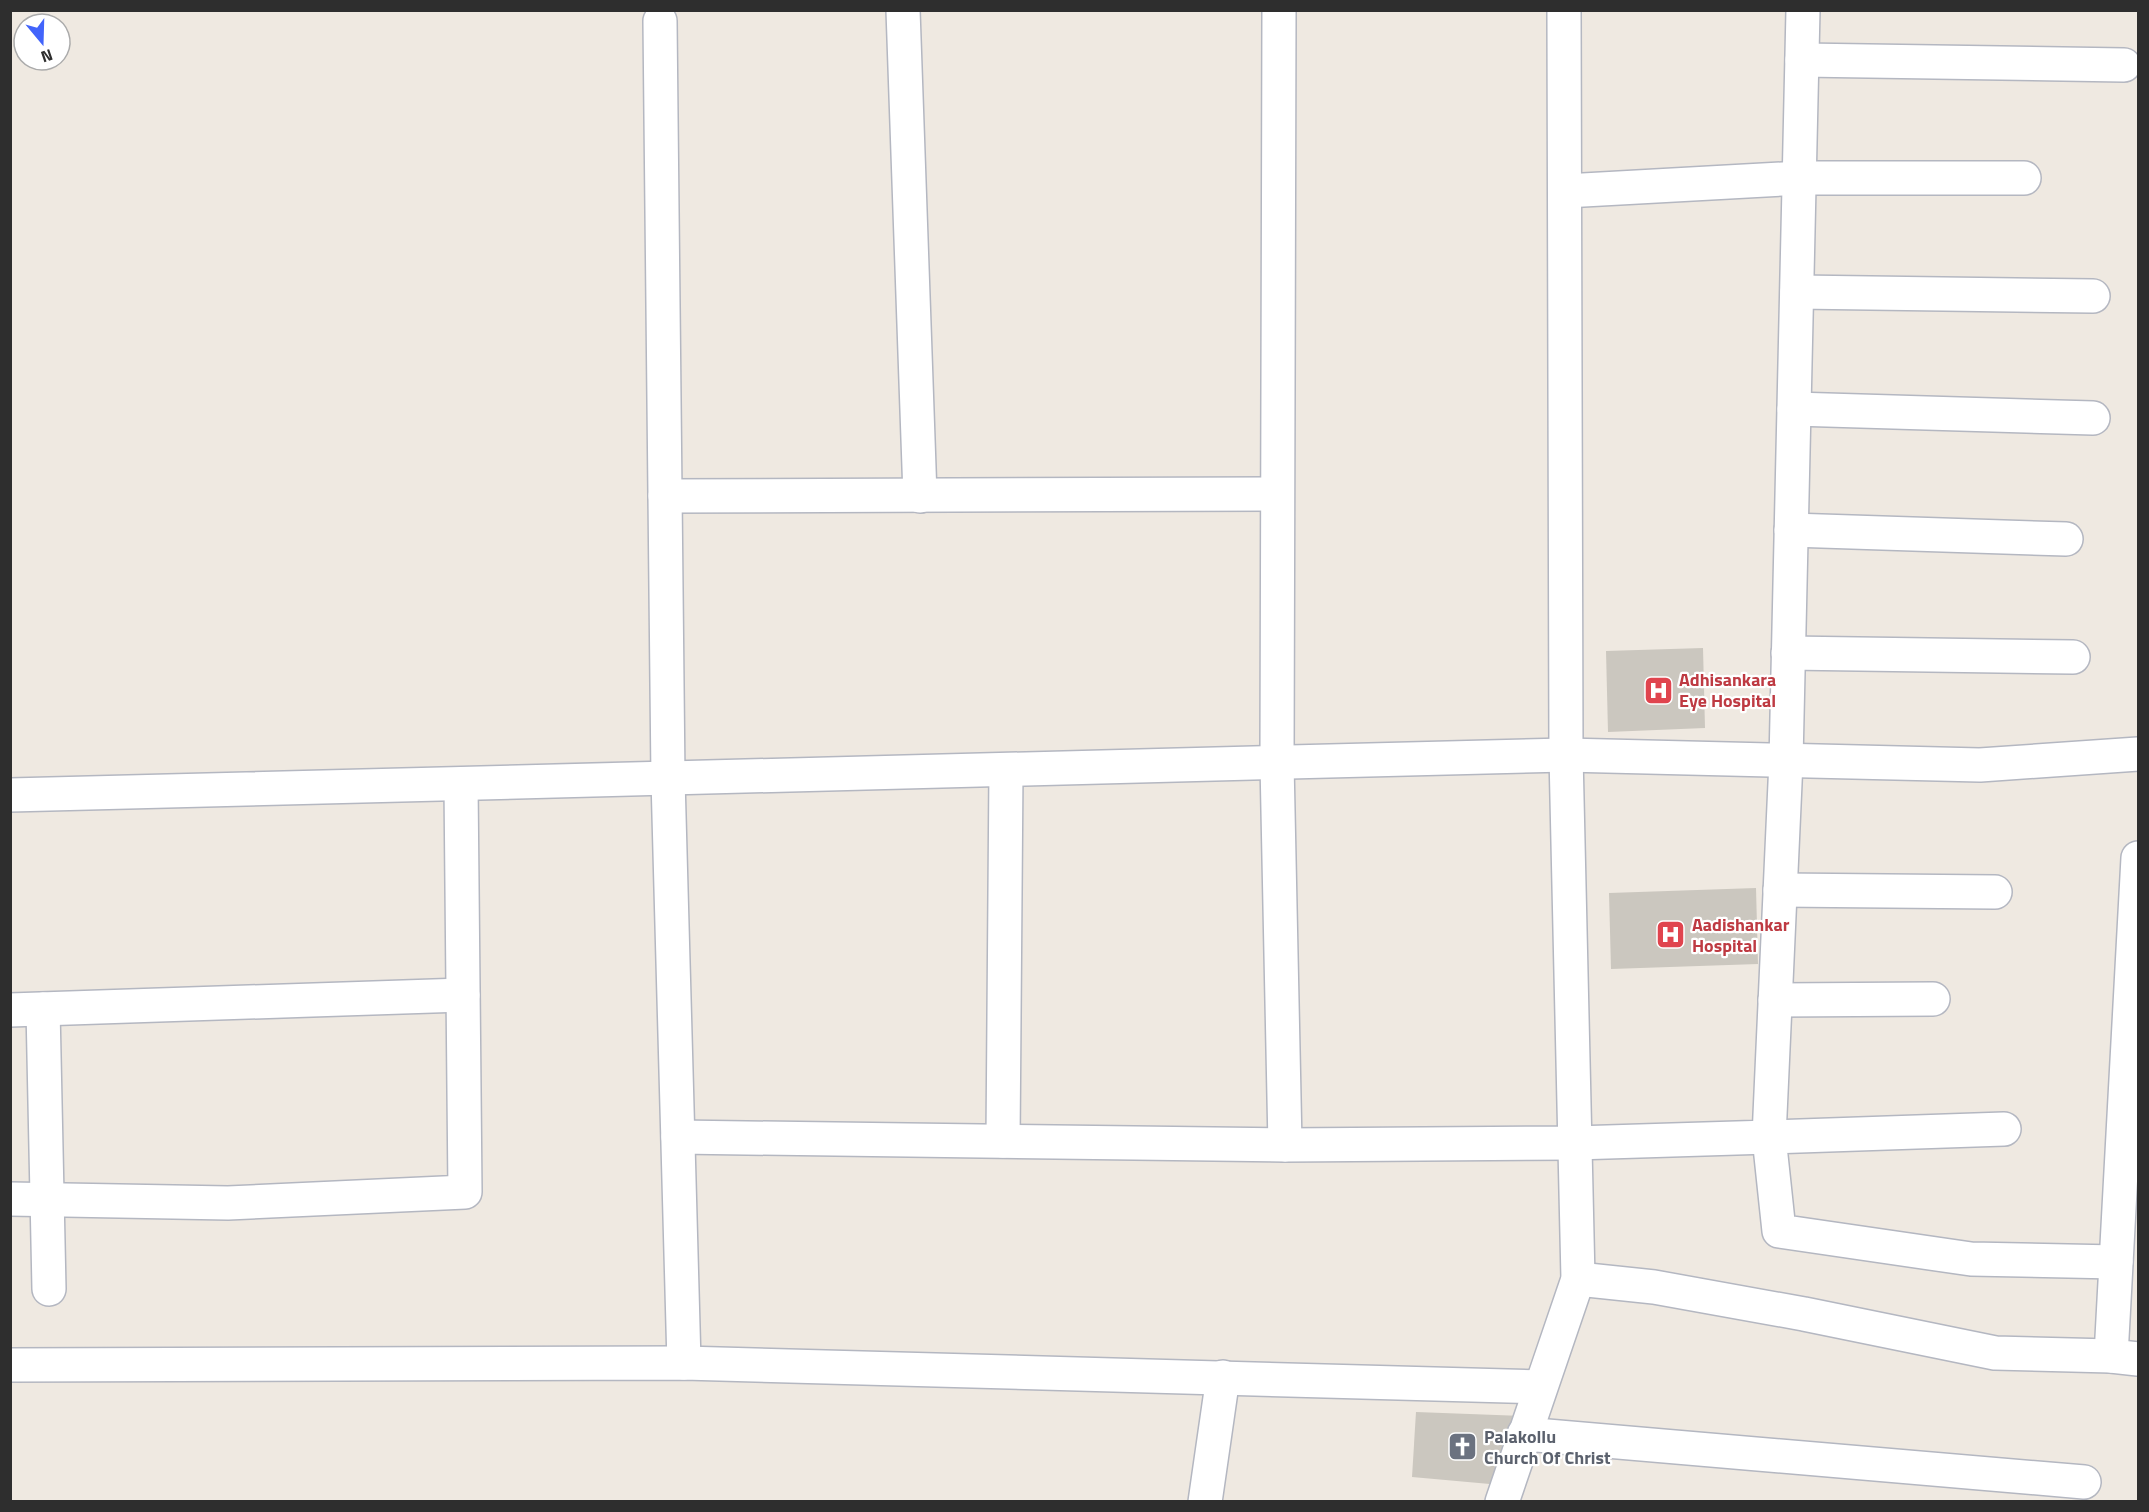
<svg xmlns="http://www.w3.org/2000/svg" width="2149" height="1512" viewBox="0 0 2149 1512" font-family="'Titillium Web',sans-serif">
<rect width="100%" height="100%" fill="#efe9e1"/>
<!-- building -->
<g fill="#cbc7bf">
<path d="M 1703,648 L 1705,728 L 1608,732 L 1606,651 Z"/>
<path d="M 1756,888 L 1758,964 L 1611,969 L 1609,893 Z"/>
<path d="M 1416,1412 L 1523,1416 L 1501,1485 L 1412,1477 Z"/>
</g>
<g fill="none" stroke-linecap="round" stroke-linejoin="round">
<defs>
<g id="minor">
<path d="M 903,10 L 920,496"/>
<path d="M 1279,10 L 1277,763 L 1285,1145"/>
<path d="M 660,21 L 668,779 L 684,1363"/>
<path d="M 1802,60 L 2124,65"/>
<path d="M 1565,191 L 1800,178 L 2024,178"/>
<path d="M 1797,292 L 2093,296"/>
<path d="M 1794,409 L 2093,418"/>
<path d="M 665,496 L 1277,494"/>
<path d="M 1791,530 L 2066,539"/>
<path d="M 1788,653 L 2073,657"/>
<path d="M 10,795 L 1566,755 L 1980,765 L 2138,754"/>
<path d="M 1780,890 L 1995,892"/>
<path d="M 1775,1000 L 1933,999"/>
<path d="M 43,1009 L 49,1289"/>
<path d="M 10,1010 L 463,995"/>
<path d="M 2004,1129 L 1769,1137 L 1779,1231 L 1971,1259 L 2116,1262"/>
<path d="M 678,1137 L 1285,1145 L 1575,1143 L 1769,1137 L 1786,761 L 1803,10"/>
<path d="M 1003,1141 L 1006,770"/>
<path d="M 10,1199 L 228,1203 L 465,1192 L 461,784"/>
<path d="M 1578,1279 L 1654,1287 L 1804,1314 L 1995,1353 L 2111,1356 L 2138,1359"/>
<path d="M 2111,1356 L 2138,858"/>
<path d="M 10,1365 L 684,1363 L 1540,1387"/>
<path d="M 1524,1434 L 2084,1482"/>
<path d="M 1205,1502 L 1223,1377"/>
<path d="M 1502,1502 L 1578,1279 L 1566,755 L 1564,10"/>
</g>
</defs>
<!-- minor casing -->
<use href="#minor" stroke="#b4b7c1" stroke-width="36"/>
<!-- minor -->
<use href="#minor" stroke="#fff" stroke-width="33"/>
</g>
<!-- icons -->
<defs>
<symbol id="hospital-square" viewBox="-11 -11 22 22"><rect x="-9" y="-9" width="18" height="18" rx="4" fill="#e0444e" stroke="#fff"/><path d="M-5-5h3v3.5h4V-5h3V5h-3V1.5h-4V5h-3Z" fill="#fff"/></symbol>
<symbol id="church-square" viewBox="-11 -11 22 22"><rect x="-9" y="-9" width="18" height="18" rx="4" fill="#6b7280" stroke="#fff"/><path d="M-1.2-6h2.4v3.5h3.3v2.4h-3.3V6h-2.4V-.1h-3.3v-2.4h3.3Z" fill="#fff"/></symbol>
</defs>
<g fill-rule="evenodd">
<use href="#hospital-square" x="1642" y="674" width="33" height="33"/>
<use href="#hospital-square" x="1654" y="918" width="33" height="33"/>
<use href="#church-square" x="1446" y="1430" width="33" height="33"/>
</g>
<g text-anchor="middle" stroke-width="4.5" stroke-linejoin="round" paint-order="stroke">
<!-- health labels -->
<g font-size="18" font-weight="bold" fill="#be3a42" stroke="#fff" text-anchor="start">
<text x="1679" y="686">Adhisankara<tspan x="1679" dy="21">Eye Hospital</tspan></text>
<text x="1692" y="931">Aadishankar<tspan x="1692" dy="21">Hospital</tspan></text>
</g>
<!-- worship labels -->
<g font-size="18" font-weight="bold" fill="#5b616d" stroke="#fff" text-anchor="start">
<text x="1484" y="1443">Palakollu<tspan x="1484" dy="21">Church Of Christ</tspan></text>
</g>
</g>
<!-- border -->
<rect width="2149" height="1512" fill="none" stroke="#2e2e2e" stroke-width="24"/>
<!-- north arrow -->
<g transform="translate(42 42) rotate(161)"><circle r="28" fill="#ffffff" stroke="#ababab" stroke-width="1.5"/>
<path d="M0-4.5L10 22L0 15L-10 22Z" fill="#4264fb"/>
<text y="-9" font-size="16" font-weight="bold" text-anchor="middle" fill="#2e2e2e">N</text>
</g>
</svg>
